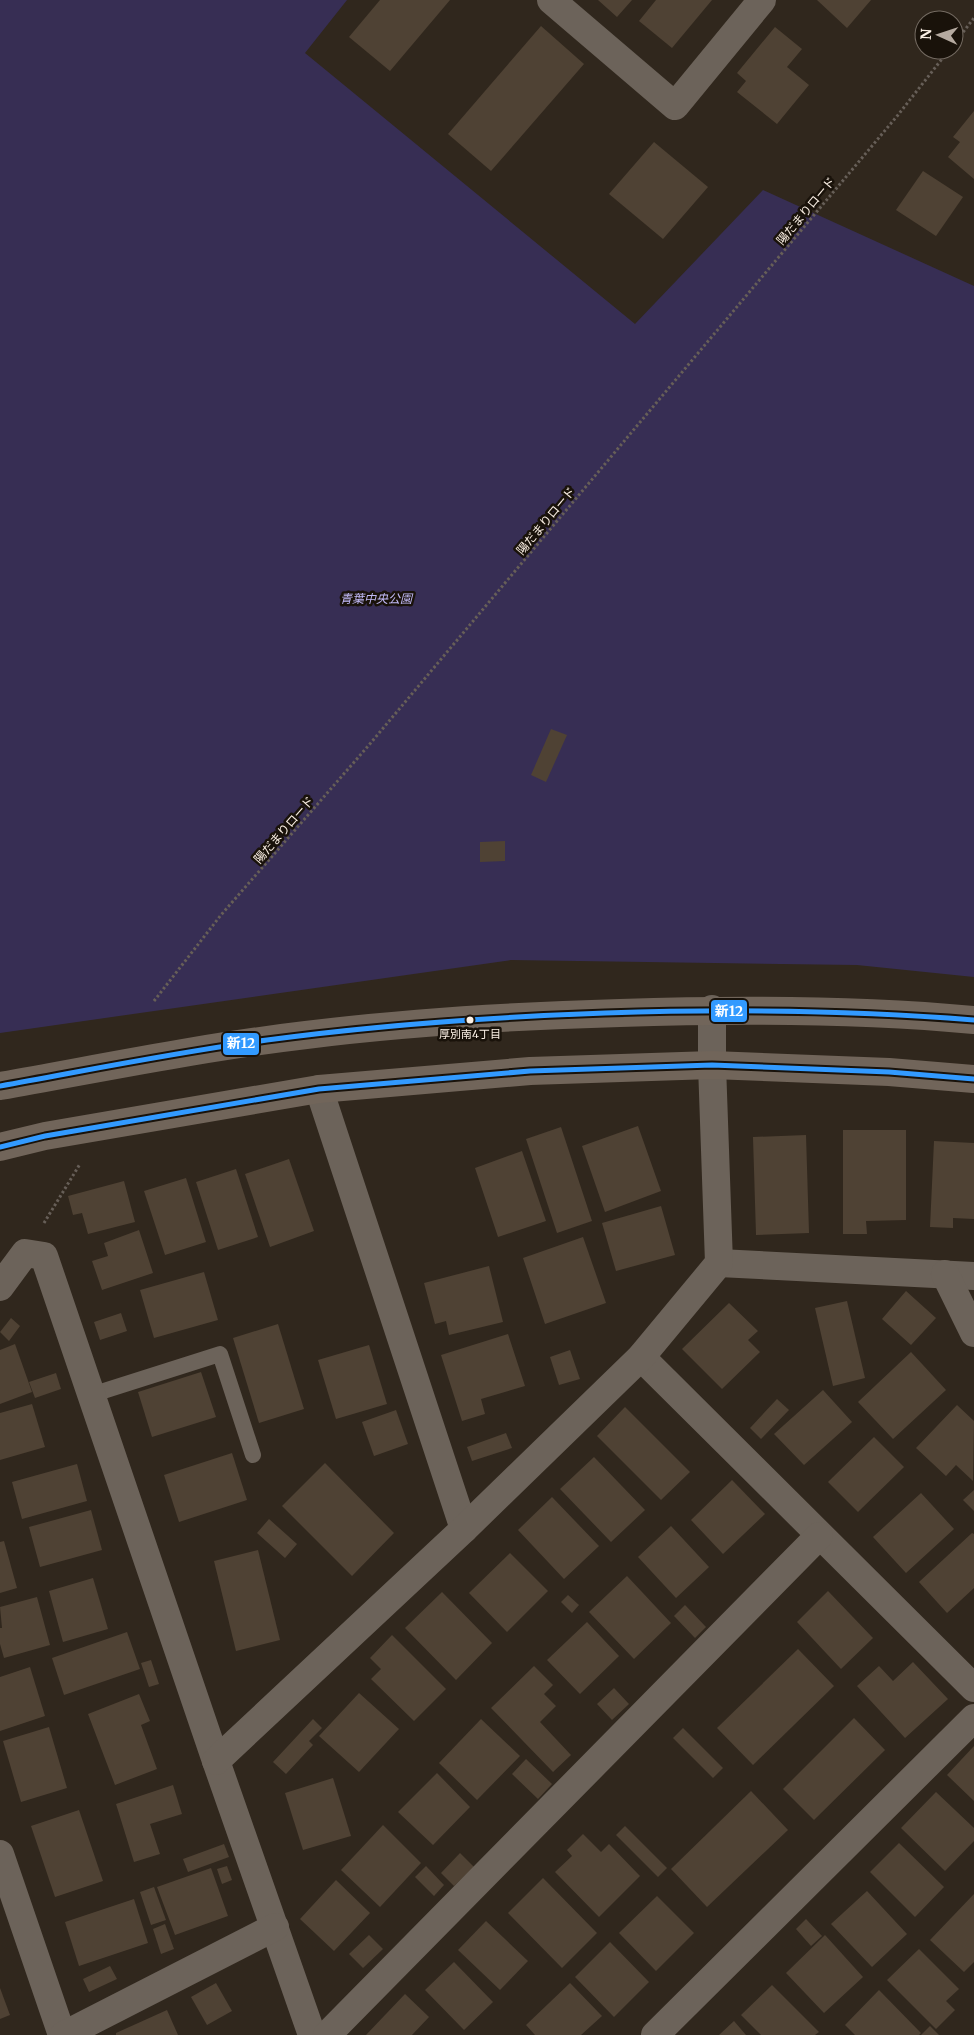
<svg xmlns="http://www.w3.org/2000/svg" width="974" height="2035" viewBox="0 0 974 2035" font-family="Merriweather,'Noto Sans JP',serif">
<rect width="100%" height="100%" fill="#30271d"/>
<!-- green -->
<path fill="#372e54" d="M 0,0 L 347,0 L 305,53 L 635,324 L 763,190 L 974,286 L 974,977 L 857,965 L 511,960 L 0,1033 Z"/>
<!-- building -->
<g fill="#4f4234">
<path d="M 380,0 L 450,0 L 390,71 L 349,37 Z"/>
<path d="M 598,0 L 632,0 L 617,17 Z"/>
<path d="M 656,0 L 712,0 L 672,48 L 639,21 Z"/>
<path d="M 817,0 L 871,0 L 847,28 Z"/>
<path d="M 541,26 L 584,64 L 491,171 L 448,134 Z"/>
<path d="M 775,27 L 802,49 L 787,67 L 809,85 L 777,124 L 737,92 L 746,81 L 737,73 Z"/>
<path d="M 974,111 L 974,179 L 948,157 L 960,142 L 953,137 Z"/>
<path d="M 654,142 L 708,187 L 663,239 L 609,194 Z"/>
<path d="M 923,171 L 963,197 L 936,236 L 896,210 Z"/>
<path d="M 551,729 L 567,735 L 546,782 L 531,775 Z"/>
<path d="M 505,841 L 505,861 L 480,862 L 480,842 Z"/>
<path d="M 638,1126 L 661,1191 L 605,1212 L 582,1146 Z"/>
<path d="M 561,1127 L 592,1221 L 557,1233 L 526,1139 Z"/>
<path d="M 843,1130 L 906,1130 L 906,1220 L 866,1221 L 867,1234 L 843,1234 Z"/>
<path d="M 806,1135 L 809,1233 L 756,1235 L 753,1137 Z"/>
<path d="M 934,1141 L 974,1143 L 974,1219 L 953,1218 L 953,1228 L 930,1227 Z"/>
<path d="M 522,1151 L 546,1221 L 498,1237 L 475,1168 Z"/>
<path d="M 289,1159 L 314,1231 L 270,1247 L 245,1174 Z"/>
<path d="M 236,1169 L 258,1237 L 218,1250 L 196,1182 Z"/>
<path d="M 186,1178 L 206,1242 L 165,1255 L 144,1191 Z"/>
<path d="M 124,1181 L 135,1222 L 88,1234 L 82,1213 L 73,1215 L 68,1196 Z"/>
<path d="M 661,1206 L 675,1255 L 616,1271 L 602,1223 Z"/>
<path d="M 139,1230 L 153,1273 L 102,1290 L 92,1261 L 108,1256 L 104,1243 Z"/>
<path d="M 583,1237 L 606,1303 L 545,1324 L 523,1258 Z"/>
<path d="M 489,1266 L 503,1322 L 449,1335 L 446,1321 L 435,1324 L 424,1283 Z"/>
<path d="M 204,1272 L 218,1320 L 154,1338 L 140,1290 Z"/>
<path d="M 906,1291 L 936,1318 L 911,1345 L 882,1319 Z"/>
<path d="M 847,1301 L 865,1378 L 833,1386 L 815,1308 Z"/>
<path d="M 729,1303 L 758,1331 L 748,1340 L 760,1352 L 722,1389 L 682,1349 Z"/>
<path d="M 121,1313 L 127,1331 L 100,1340 L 94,1322 Z"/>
<path d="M 11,1318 L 20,1326 L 9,1341 L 0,1332 Z"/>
<path d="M 278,1324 L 304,1409 L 259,1423 L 233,1338 Z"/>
<path d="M 508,1334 L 525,1386 L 481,1399 L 485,1414 L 462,1421 L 441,1355 Z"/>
<path d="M 15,1344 L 32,1392 L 0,1404 L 0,1350 Z"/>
<path d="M 369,1345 L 387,1404 L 336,1419 L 318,1360 Z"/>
<path d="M 570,1350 L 580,1379 L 559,1385 L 550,1357 Z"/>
<path d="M 911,1352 L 946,1390 L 893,1439 L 858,1402 Z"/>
<path d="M 201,1372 L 216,1417 L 152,1437 L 138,1392 Z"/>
<path d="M 56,1373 L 61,1389 L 35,1398 L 29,1382 Z"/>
<path d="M 823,1390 L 852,1422 L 804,1465 L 774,1434 Z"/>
<path d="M 777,1399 L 789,1410 L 761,1439 L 750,1428 Z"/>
<path d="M 32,1404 L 45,1447 L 0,1460 L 0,1413 Z"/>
<path d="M 957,1405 L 974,1421 L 973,1481 L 956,1465 L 946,1476 L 916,1448 Z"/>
<path d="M 625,1407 L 690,1472 L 661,1500 L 597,1436 Z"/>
<path d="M 396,1410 L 408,1444 L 374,1456 L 362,1422 Z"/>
<path d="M 506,1433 L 512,1448 L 472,1461 L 467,1447 Z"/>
<path d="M 874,1437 L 904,1467 L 858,1512 L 828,1482 Z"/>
<path d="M 232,1453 L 247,1500 L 179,1522 L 164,1475 Z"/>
<path d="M 594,1457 L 645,1510 L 611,1542 L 560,1489 Z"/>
<path d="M 325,1463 L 394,1533 L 352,1576 L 282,1506 Z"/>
<path d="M 77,1464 L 87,1501 L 22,1519 L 12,1482 Z"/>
<path d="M 732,1480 L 765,1514 L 723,1554 L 691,1520 Z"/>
<path d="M 974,1490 L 974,1511 L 963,1500 Z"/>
<path d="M 921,1493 L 954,1529 L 906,1573 L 873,1537 Z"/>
<path d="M 552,1497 L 599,1546 L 564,1579 L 518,1530 Z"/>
<path d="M 91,1510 L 102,1550 L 40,1567 L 29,1527 Z"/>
<path d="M 269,1519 L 297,1544 L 285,1558 L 257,1533 Z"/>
<path d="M 671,1526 L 709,1567 L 676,1598 L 638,1557 Z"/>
<path d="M 972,1533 L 974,1534 L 974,1588 L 947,1613 L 919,1582 Z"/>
<path d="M 4,1541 L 17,1588 L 0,1593 L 0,1542 Z"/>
<path d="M 258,1550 L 280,1640 L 236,1651 L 214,1561 Z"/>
<path d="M 510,1553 L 548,1591 L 507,1632 L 469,1593 Z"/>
<path d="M 627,1576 L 671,1623 L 634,1659 L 589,1612 Z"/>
<path d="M 93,1578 L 108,1629 L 63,1642 L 49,1591 Z"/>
<path d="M 828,1591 L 873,1638 L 841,1669 L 797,1622 Z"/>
<path d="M 442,1592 L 492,1643 L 456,1680 L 405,1628 Z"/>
<path d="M 568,1595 L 579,1605 L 572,1613 L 561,1602 Z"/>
<path d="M 37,1597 L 50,1645 L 4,1658 L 0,1644 L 0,1628 L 2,1628 L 0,1607 Z"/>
<path d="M 685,1605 L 706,1627 L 695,1638 L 674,1616 Z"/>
<path d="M 587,1622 L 619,1656 L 580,1694 L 547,1660 Z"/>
<path d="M 127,1632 L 140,1669 L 64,1695 L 52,1658 Z"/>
<path d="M 392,1635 L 446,1689 L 414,1721 L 371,1679 L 381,1669 L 370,1658 Z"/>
<path d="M 798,1649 L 834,1686 L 753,1765 L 717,1728 Z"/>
<path d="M 151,1660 L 159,1684 L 149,1687 L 141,1663 Z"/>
<path d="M 913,1662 L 948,1699 L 905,1738 L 857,1686 L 879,1666 L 893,1681 Z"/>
<path d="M 534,1666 L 553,1685 L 544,1694 L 556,1706 L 540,1722 L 571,1755 L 553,1772 L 491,1708 Z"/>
<path d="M 30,1667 L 45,1716 L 0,1731 L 0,1677 Z"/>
<path d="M 614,1688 L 629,1704 L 612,1720 L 597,1704 Z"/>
<path d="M 359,1693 L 399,1729 L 359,1772 L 319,1736 Z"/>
<path d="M 139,1694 L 150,1721 L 141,1725 L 157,1769 L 115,1785 L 88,1714 Z"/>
<path d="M 854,1718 L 885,1750 L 814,1820 L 783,1789 Z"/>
<path d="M 313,1719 L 322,1728 L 309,1741 L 313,1745 L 286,1774 L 273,1762 Z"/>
<path d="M 481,1719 L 520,1756 L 477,1800 L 439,1763 Z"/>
<path d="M 49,1727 L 67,1788 L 21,1802 L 3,1741 Z"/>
<path d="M 683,1728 L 723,1768 L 713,1778 L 673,1738 Z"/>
<path d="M 974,1746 L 974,1801 L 947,1775 Z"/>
<path d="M 526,1759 L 552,1784 L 538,1799 L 512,1774 Z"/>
<path d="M 437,1773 L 470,1807 L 433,1845 L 398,1812 Z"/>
<path d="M 333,1778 L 351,1836 L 303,1850 L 285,1793 Z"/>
<path d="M 173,1785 L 182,1814 L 150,1824 L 160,1854 L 134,1862 L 116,1804 Z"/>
<path d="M 751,1791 L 788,1830 L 707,1907 L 671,1869 Z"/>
<path d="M 936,1792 L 974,1828 L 974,1841 L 945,1871 L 901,1828 Z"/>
<path d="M 79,1810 L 103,1881 L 55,1897 L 31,1826 Z"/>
<path d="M 383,1825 L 421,1863 L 380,1907 L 341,1870 Z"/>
<path d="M 625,1826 L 667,1868 L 658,1877 L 616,1835 Z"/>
<path d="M 583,1834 L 601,1852 L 609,1844 L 640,1876 L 599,1917 L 555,1872 L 572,1856 L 567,1850 Z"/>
<path d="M 899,1843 L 944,1887 L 915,1917 L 870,1872 Z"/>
<path d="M 224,1844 L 229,1857 L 188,1872 L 183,1859 Z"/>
<path d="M 460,1853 L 474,1867 L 454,1886 L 441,1873 Z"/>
<path d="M 227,1866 L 232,1880 L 222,1884 L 217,1869 Z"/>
<path d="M 426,1866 L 444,1885 L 434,1896 L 415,1877 Z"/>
<path d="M 211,1868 L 228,1916 L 175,1935 L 157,1887 Z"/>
<path d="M 543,1878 L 597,1933 L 562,1968 L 508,1913 Z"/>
<path d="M 336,1880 L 370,1913 L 334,1951 L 300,1919 Z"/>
<path d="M 154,1887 L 166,1920 L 151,1925 L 140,1892 Z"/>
<path d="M 867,1891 L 907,1934 L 872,1967 L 831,1924 Z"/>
<path d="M 974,1894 L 974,1962 L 964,1972 L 930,1940 Z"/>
<path d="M 657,1896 L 694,1933 L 656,1971 L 619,1933 Z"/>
<path d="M 134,1899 L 148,1943 L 79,1966 L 65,1922 Z"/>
<path d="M 806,1919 L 822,1936 L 811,1946 L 796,1929 Z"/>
<path d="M 486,1921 L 528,1961 L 500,1990 L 458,1950 Z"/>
<path d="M 165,1924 L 174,1949 L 161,1954 L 153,1929 Z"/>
<path d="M 369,1935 L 383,1949 L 363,1968 L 349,1954 Z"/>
<path d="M 825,1935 L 863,1977 L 824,2013 L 786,1973 Z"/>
<path d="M 610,1942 L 649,1982 L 614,2017 L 575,1977 Z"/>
<path d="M 919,1949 L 959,1989 L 946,2001 L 955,2010 L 936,2029 L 887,1980 Z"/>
<path d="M 454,1962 L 493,2002 L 464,2030 L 425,1990 Z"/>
<path d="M 110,1966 L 117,1979 L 89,1992 L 83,1979 Z"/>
<path d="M 216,1983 L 232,2011 L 207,2025 L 191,1997 Z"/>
<path d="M 570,1983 L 602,2016 L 581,2035 L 535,2035 L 526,2025 Z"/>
<path d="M 772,1985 L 819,2032 L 815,2035 L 761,2035 L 741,2015 Z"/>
<path d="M 0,1988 L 10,2015 L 0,2019 Z"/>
<path d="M 879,1990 L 921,2033 L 919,2035 L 855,2035 L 845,2025 Z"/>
<path d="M 405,1994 L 429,2017 L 412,2035 L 366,2035 Z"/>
<path d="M 167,2010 L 178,2035 L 116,2035 L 116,2033 Z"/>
<path d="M 734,2021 L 746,2035 L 719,2035 Z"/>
<path d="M 930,2026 L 939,2035 L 921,2035 Z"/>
</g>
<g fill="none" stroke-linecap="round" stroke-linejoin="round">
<!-- path -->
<g stroke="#675f58" stroke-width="3" stroke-dasharray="2.5 2.5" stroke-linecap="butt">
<path d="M 954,44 L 974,18"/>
<path d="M 154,1001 L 221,915 L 369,745 L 898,115 L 949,50"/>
<path d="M 44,1223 L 80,1164"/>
</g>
<!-- service -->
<path stroke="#6c635a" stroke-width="16" d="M 91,1395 L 220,1354 L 253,1455"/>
<!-- minor -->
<g stroke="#6c635a" stroke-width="28">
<path d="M 551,0 L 675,106 L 762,0"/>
<path d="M 319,1089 L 464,1529"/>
<path d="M 719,1263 L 974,1276"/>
<path d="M 945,1274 L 974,1333"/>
<path d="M 0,1287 L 25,1253 L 44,1256 L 216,1761 L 312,2035"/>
<path d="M 641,1357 L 974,1688"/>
<path d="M 216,1761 L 464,1529 L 641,1357 L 719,1263 L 712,1065 L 712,1009"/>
<path d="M 0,1854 L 62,2035"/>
<path d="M 64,2035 L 275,1927"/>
<path d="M 327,2035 L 819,1536"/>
<path d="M 655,2035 L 974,1718"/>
</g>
<!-- secondary -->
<g stroke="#71655a" stroke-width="28">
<path d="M 0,1086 C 102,1068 203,1047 306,1035 C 410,1022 515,1016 620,1013 C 738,1009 856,1009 974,1020"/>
<path d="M 0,1147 L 45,1136 L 319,1089 L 530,1071 L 712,1065 L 889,1072 L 974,1079"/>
</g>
<defs>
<g id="bus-1">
<path d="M 0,1086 C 89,1070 177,1052 267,1040 C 379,1025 492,1017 605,1013 C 728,1009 851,1010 974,1020"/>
<path d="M 0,1147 L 45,1136 L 319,1089 L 530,1071 L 712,1065 L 889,1072 L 974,1079"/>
</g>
</defs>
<!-- bus-1 casing -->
<use href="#bus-1" stroke="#19120a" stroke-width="9"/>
<!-- bus-1 -->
<use href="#bus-1" stroke="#329aff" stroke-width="5"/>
</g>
<!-- markers -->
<circle fill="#fcf1e6" stroke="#19120a" stroke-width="2" cx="470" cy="1020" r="4.5"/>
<g text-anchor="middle" stroke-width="5" stroke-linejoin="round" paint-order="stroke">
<!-- bus labels -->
<g font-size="11" fill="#fcf1e6" stroke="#19120a">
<text x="470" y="1038">厚別南4丁目</text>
</g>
<!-- street labels -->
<g font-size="12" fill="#fcf1e6" stroke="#19120a">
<text transform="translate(806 211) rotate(-50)" y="4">陽だまりロード</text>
<text transform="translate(546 521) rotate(-50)" y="4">陽だまりロード</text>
<text transform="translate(284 830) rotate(-49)" y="4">陽だまりロード</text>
</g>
<!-- park labels -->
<g font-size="12" font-style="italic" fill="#c1b9f6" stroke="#19120a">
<text x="376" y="603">青葉中央公園</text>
</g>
</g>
<g stroke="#19120a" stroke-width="2">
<rect x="710" y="999" width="38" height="24" rx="5" fill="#329aff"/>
<rect x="222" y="1032" width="38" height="24" rx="5" fill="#329aff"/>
</g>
<g font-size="14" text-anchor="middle" font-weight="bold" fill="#fff">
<text x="729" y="1016">新12</text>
<text x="241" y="1048">新12</text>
</g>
<!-- north arrow -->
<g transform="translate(939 35) rotate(273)"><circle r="24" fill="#19120a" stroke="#746b62"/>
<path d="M0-4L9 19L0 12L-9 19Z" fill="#b5aaa0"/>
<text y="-8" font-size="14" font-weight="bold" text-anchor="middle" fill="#fcf1e6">N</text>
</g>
</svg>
